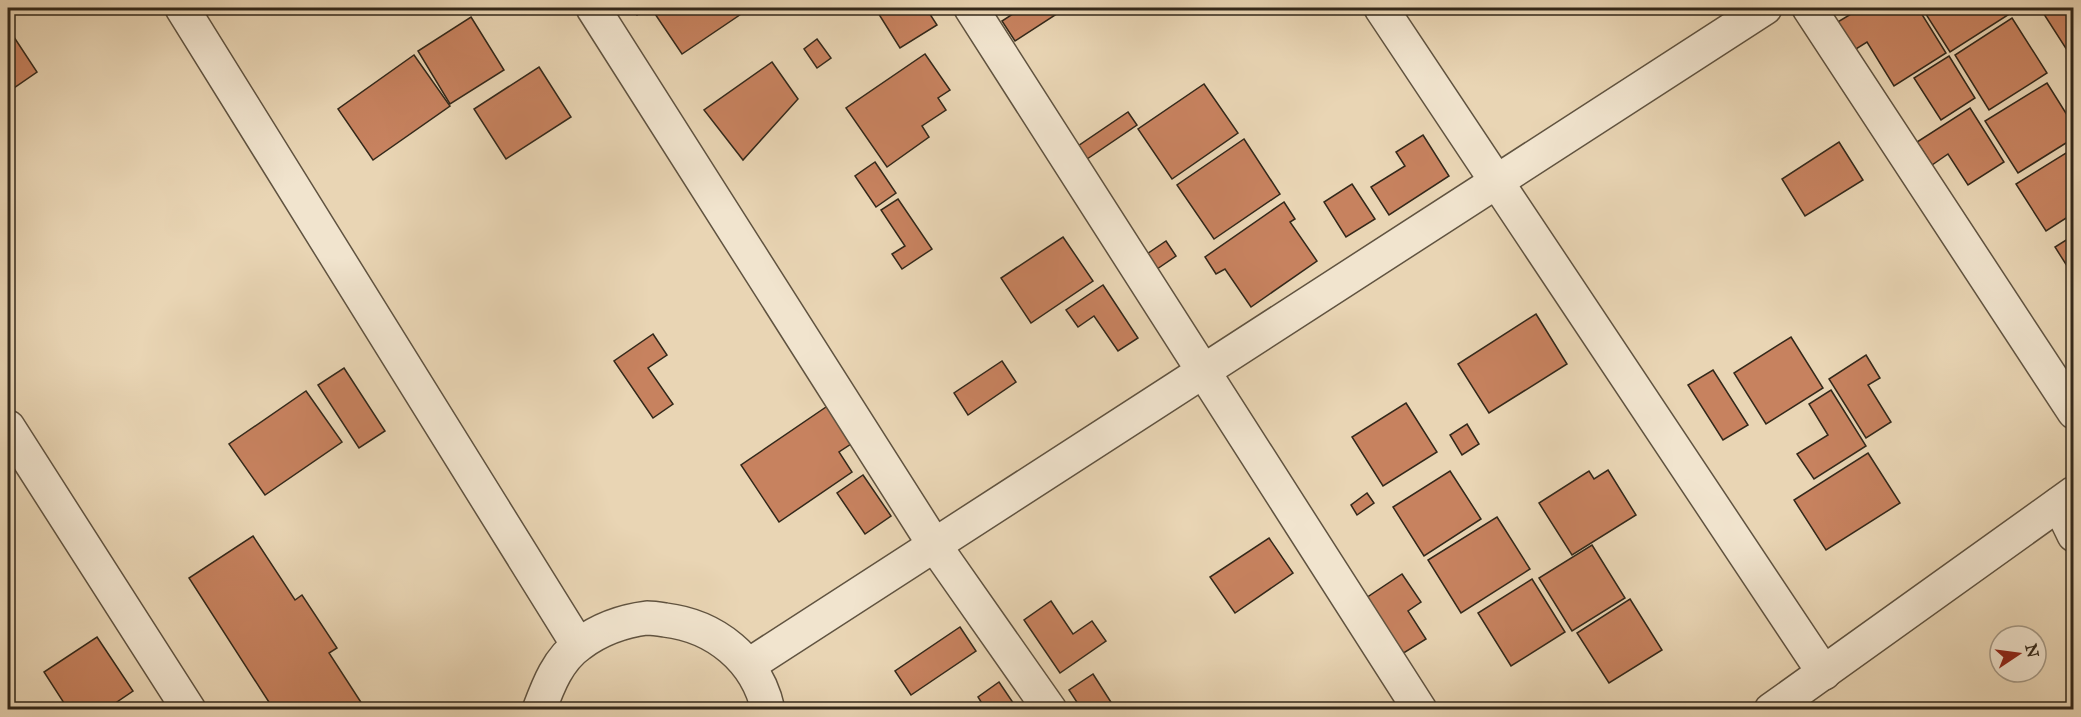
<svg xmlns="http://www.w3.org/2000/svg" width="2081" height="717" viewBox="0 0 2081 717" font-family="'IM FELL Great Primer',serif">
<rect width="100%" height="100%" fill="#e9d5b4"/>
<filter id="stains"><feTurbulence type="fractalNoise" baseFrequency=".00333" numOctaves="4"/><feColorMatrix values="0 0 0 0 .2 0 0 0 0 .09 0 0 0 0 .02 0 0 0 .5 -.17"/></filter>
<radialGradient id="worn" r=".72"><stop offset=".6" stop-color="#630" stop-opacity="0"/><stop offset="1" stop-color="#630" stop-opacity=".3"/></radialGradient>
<!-- building -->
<g fill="#c7825f" stroke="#33281a" stroke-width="1.5">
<path d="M 632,8 L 647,8 L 637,15 Z"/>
<path d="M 651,8 L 750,8 L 682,54 Z"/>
<path d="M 875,8 L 926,8 L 937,25 L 900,48 Z"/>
<path d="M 1022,8 L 1066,8 L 1015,41 L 1002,21 Z"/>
<path d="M 1672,8 L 1686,8 L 1676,14 Z"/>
<path d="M 1861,8 L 1918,8 L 1946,53 L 1894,86 L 1867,42 L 1848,54 L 1831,26 Z"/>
<path d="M 1922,8 L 2008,8 L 2011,13 L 1950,52 Z"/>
<path d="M 2040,8 L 2074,8 L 2074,61 Z"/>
<path d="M 471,17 L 504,70 L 450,104 L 418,51 Z"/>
<path d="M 2012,18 L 2047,73 L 1989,110 L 1955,55 Z"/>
<path d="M 8,28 L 37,72 L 8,92 Z"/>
<path d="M 817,39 L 831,58 L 817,68 L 804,49 Z"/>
<path d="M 925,54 L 950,90 L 938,98 L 946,110 L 922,126 L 929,137 L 887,167 L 846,108 Z"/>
<path d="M 414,55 L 450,106 L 373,160 L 338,109 Z"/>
<path d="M 1949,56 L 1975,98 L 1941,120 L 1914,78 Z"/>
<path d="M 772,62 L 798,99 L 743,160 L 704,110 Z"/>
<path d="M 539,67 L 571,117 L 506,159 L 474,109 Z"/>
<path d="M 2047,83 L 2074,126 L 2074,138 L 2018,173 L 1985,121 Z"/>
<path d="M 1204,84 L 1238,133 L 1172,179 L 1138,129 Z"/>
<path d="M 1970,108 L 2004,162 L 1968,185 L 1948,154 L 1932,165 L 1917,142 Z"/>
<path d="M 1128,112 L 1137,125 L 1087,159 L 1078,146 Z"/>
<path d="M 1423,135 L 1449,176 L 1389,215 L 1371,187 L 1405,166 L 1396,152 Z"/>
<path d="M 1244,139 L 1280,194 L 1214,239 L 1177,185 Z"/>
<path d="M 1839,142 L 1863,180 L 1805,216 L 1782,179 Z"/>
<path d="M 2074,148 L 2074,213 L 2046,231 L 2016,184 Z"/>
<path d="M 875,162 L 896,193 L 876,207 L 855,176 Z"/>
<path d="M 1352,184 L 1375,219 L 1346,237 L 1324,202 Z"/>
<path d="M 898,199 L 932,249 L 902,269 L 892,254 L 905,246 L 881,210 Z"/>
<path d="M 1284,202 L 1295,219 L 1290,222 L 1317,261 L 1251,307 L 1225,269 L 1216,274 L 1205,257 Z"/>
<path d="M 2074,235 L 2074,277 L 2055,247 Z"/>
<path d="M 1063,237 L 1093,281 L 1031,323 L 1001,278 Z"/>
<path d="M 1166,241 L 1176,256 L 1157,269 L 1147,254 Z"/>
<path d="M 1103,285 L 1138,338 L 1118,351 L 1094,316 L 1078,327 L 1066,310 Z"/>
<path d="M 1536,314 L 1567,364 L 1489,413 L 1458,364 Z"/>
<path d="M 653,334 L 667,355 L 648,368 L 673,404 L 653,418 L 614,361 Z"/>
<path d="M 1791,337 L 1823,388 L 1766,424 L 1734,373 Z"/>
<path d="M 1866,355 L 1880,378 L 1868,385 L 1891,422 L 1866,438 L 1829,379 Z"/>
<path d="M 1002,361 L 1016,382 L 968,415 L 954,393 Z"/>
<path d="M 344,368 L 385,431 L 359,448 L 318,385 Z"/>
<path d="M 1713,370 L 1748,425 L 1723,440 L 1688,385 Z"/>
<path d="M 1831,390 L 1866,446 L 1814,479 L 1797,454 L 1828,435 L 1809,404 Z"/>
<path d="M 306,391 L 342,442 L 265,495 L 229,444 Z"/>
<path d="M 1406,403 L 1437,452 L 1383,486 L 1352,437 Z"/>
<path d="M 829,405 L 854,442 L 839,452 L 852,472 L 779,522 L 741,465 Z"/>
<path d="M 1467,424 L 1479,444 L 1462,455 L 1450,435 Z"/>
<path d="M 1868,453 L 1900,503 L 1826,550 L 1794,500 Z"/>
<path d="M 1608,470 L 1636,515 L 1572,555 L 1539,503 L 1589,471 L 1594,479 Z"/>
<path d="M 1450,471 L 1481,519 L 1424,556 L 1393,507 Z"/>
<path d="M 863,475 L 891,516 L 865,534 L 837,493 Z"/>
<path d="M 1367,493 L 1374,503 L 1357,515 L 1351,505 Z"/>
<path d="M 1497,517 L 1530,569 L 1461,613 L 1428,560 Z"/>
<path d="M 253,536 L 295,600 L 302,595 L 337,648 L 329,653 L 366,710 L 274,710 L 189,578 Z"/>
<path d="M 1269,538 L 1293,573 L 1235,613 L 1210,577 Z"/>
<path d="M 1592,545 L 1625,598 L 1572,631 L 1539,578 Z"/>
<path d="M 1402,574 L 1421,602 L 1408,611 L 1426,639 L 1402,654 L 1366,598 Z"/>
<path d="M 1532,579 L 1565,632 L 1511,666 L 1478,613 Z"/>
<path d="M 1630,599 L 1662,650 L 1609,683 L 1577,633 Z"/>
<path d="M 1051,601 L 1073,634 L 1092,621 L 1106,641 L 1060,673 L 1024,620 Z"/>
<path d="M 960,627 L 976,651 L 911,695 L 895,671 Z"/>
<path d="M 97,637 L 133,691 L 105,710 L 61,710 L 66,706 L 44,672 Z"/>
<path d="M 1093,674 L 1116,710 L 1082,710 L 1069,690 Z"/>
<path d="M 999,682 L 1018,710 L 986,710 L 978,697 Z"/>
</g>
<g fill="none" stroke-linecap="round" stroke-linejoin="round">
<defs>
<g id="minor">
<path d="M 182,8 L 578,645"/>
<path d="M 593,8 L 935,546 L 1050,710"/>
<path d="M 971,8 L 1420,710"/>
<path d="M 1381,8 L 1824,673"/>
<path d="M 1809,8 L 2074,412"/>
<path d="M 8,427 L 189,710"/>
<path d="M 2059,504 L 2074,535"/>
<path d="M 749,665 L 1765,8"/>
<path d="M 539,710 C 548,686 558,659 580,644 C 599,630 623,621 647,618 C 653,618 659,619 665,620 C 715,626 757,659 768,710"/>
<path d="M 1771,710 L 2074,493"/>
</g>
</defs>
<!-- minor casing -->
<use href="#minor" stroke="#605340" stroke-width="36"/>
<!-- minor -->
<use href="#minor" stroke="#f1e4ce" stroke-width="33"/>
</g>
<!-- margin -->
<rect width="2081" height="717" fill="none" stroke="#e9d5b4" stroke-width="30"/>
<rect x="9" y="9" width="2063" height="699" fill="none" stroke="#33281a" stroke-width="3"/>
<rect x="15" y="15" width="2051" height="687" fill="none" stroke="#33281a" stroke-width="1.5"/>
<!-- north arrow -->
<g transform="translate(2018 654) rotate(77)"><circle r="28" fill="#f1e4ce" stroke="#a59986" stroke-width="1.5"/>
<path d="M0-4.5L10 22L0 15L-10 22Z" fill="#8f2418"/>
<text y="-9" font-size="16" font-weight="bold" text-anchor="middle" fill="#33281a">N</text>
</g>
<rect width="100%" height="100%" filter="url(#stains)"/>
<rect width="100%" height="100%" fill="url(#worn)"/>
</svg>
